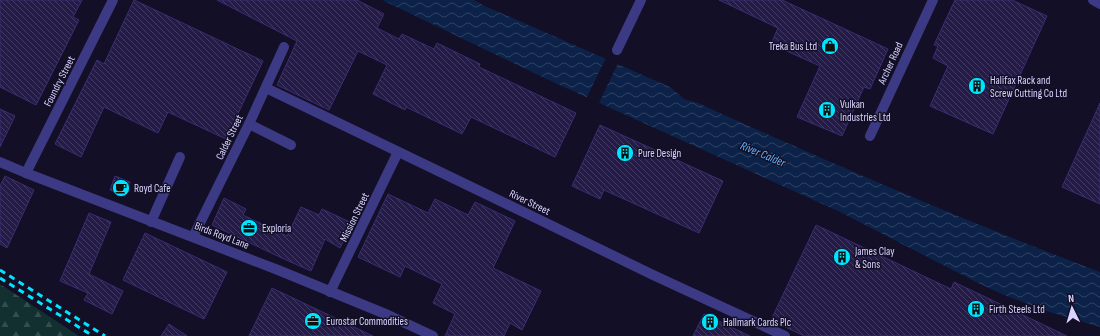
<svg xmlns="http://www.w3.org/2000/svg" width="1100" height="336" viewBox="0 0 1100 336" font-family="'Sofia Sans Condensed',sans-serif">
<defs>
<pattern id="forest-firs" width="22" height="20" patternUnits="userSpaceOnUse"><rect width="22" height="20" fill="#12302f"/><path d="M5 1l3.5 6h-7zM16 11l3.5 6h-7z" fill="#344d4e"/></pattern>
<pattern id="water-waves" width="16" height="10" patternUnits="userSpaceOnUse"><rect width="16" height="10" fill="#0c2248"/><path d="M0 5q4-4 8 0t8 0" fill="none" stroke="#2f4163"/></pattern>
<pattern id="building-back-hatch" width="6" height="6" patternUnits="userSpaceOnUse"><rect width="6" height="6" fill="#241b47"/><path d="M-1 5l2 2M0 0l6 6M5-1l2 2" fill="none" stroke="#433b63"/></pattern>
</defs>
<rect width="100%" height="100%" fill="#130f26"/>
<!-- forest -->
<path fill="url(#forest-firs)" d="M 0,284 L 79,336 L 0,336 Z"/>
<!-- water -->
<path fill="url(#water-waves)" d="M 382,0 L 474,0 L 485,6 L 670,87 L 684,99 L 698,103 C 830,163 964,221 1100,272 L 1100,327 L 1046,311 L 1004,295 L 976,282 L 838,211 L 555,83 Z"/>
<!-- pier -->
<path fill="#130f26" d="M 606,58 L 618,63 L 598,105 L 586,99 Z"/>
<!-- building -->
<g fill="url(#building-back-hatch)" stroke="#3b2d73">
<path d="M 0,0 L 82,0 L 73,17 L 79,20 L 36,105 L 0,87 Z"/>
<path d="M 134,0 L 263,61 L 226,139 L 168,112 L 158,133 L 104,107 L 81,157 L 55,144 L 97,60 L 104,64 Z"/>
<path d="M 217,0 L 357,0 L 384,14 L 377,28 L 399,39 L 402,34 L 434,49 L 437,43 L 480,64 L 479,67 L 576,113 L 555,157 L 471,117 L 462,134 L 406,107 L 405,110 L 373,94 L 387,65 L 358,51 L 329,110 L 277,85 L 297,41 Z"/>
<path d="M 719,0 L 782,0 L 888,49 L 870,89 L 864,87 L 842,136 L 797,117 L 820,66 L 771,44 L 778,28 Z"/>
<path d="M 955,0 L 1012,0 L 1047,16 L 993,134 L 930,106 L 948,66 L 933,58 L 938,46 L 934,45 Z"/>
<path d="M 1100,103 L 1100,204 L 1062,187 Z"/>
<path d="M 0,109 L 15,116 L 0,147 Z"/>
<path d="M 600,125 L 723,181 L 699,233 L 604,190 L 600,199 L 572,186 Z"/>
<path d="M 5,176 L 34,190 L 7,248 L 0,244 L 0,186 Z"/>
<path d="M 115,176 L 130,182 L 125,196 L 110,190 Z"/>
<path d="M 388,194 L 428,213 L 435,199 L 468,215 L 475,202 L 515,221 L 493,268 L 541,291 L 522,330 L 510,323 L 504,336 L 445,336 L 455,314 L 433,303 L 442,284 L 405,266 L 400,277 L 358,257 Z"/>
<path d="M 224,198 L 246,209 L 243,215 L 287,236 L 301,207 L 319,215 L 322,209 L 352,223 L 340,248 L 325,239 L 311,271 L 284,259 L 212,225 Z"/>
<path d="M 89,213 L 111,222 L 89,274 L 123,291 L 112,314 L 84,300 L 88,293 L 60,281 Z"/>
<path d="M 816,225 L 951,289 L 954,282 L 1067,336 L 804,336 L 771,320 Z"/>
<path d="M 145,233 L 227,272 L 204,319 L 123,280 Z"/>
<path d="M 272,288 L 373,336 L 249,336 Z"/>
<path d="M 704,314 L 750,336 L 693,336 Z"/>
<path d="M 169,324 L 187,336 L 161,336 Z"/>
</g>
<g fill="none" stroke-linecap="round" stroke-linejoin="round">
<!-- minor -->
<g stroke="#3d3a85" stroke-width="10">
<path d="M 1093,0 L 1100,4"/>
<path d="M 617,50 L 641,0"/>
<path d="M 266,88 L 542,221 L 653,275 L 785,336"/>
<path d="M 249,124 L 291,145"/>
<path d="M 870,136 L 933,0"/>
<path d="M 0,162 L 26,173 L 278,270 L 388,315 L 433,336"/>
<path d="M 26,173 L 113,0"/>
<path d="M 151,222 L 180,157"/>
<path d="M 193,237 L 249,124 L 284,47"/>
<path d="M 330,292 L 398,152"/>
</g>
<!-- rail -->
<g stroke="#00e5ff" stroke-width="3" stroke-dasharray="6 5" stroke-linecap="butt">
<path d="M 0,270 L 105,336"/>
<path d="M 0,278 L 93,336"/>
</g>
</g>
<!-- icons -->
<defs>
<symbol id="shop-disc" viewBox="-11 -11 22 22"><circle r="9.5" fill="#00e5ff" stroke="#130f26"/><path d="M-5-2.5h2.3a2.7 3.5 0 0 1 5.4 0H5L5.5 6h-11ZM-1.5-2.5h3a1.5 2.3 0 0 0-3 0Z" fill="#111"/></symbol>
<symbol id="building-disc" viewBox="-11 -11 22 22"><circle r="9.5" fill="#00e5ff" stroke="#130f26"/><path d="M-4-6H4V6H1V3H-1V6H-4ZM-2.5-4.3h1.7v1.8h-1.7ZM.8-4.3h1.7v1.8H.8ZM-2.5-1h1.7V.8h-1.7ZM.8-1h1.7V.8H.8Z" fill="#111"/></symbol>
<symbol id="cafe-disc" viewBox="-11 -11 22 22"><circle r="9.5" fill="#00e5ff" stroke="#130f26"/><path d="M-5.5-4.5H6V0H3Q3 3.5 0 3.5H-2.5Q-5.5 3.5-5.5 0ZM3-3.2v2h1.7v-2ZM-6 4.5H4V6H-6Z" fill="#111"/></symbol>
<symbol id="office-disc" viewBox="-11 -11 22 22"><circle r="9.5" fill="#00e5ff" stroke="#130f26"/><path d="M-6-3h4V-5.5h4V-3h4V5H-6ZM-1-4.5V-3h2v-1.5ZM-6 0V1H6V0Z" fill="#111"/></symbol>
</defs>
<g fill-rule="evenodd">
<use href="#shop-disc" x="820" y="36" width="20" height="20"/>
<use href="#building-disc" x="967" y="76" width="20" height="20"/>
<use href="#building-disc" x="817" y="100" width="20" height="20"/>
<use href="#building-disc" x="615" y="143" width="20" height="20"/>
<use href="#cafe-disc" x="111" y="178" width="20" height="20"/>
<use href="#office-disc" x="239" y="218" width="20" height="20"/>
<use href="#building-disc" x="832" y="247" width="20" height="20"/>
<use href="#building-disc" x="966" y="299" width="20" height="20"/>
<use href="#office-disc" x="303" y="311" width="20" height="20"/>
<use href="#building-disc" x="700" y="312" width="20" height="20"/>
</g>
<g text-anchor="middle" stroke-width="3" stroke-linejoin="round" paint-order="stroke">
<!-- poi labels -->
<g font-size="11" fill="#d9d4ff" stroke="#130f26" text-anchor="start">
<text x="817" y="50" text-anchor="end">Treka Bus Ltd</text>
<text x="990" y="84">Halifax Rack and<tspan x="990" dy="13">Screw Cutting Co Ltd</tspan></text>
<text x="840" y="108">Vulkan<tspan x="840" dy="13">Industries Ltd</tspan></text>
<text x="638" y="157">Pure Design</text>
<text x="134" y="192">Royd Cafe</text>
<text x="262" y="232">Exploria</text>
<text x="855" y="255">James Clay<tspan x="855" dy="13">&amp; Sons</tspan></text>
<text x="989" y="313">Firth Steels Ltd</text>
<text x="326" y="325">Eurostar Commodities</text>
<text x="723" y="326">Hallmark Cards Plc</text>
</g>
<!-- street labels -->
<g font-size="11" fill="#d9d4ff" stroke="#130f26">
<text transform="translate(890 63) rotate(-65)" y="4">Archer Road</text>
<text transform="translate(59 81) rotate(-63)" y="4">Foundry Street</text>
<text transform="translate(229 137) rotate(-64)" y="4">Calder Street</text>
<text transform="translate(530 202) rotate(26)" y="4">River Street</text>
<text transform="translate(354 217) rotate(-64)" y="4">Mission Street</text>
<text transform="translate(222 235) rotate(21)" y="4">Birds Royd Lane</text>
</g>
<!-- water labels -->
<g font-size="12" font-style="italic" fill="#62b6ff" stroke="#130f26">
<text transform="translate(763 154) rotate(23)" y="4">River Calder</text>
</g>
</g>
<!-- north arrow -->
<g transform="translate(1072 308) rotate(355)" stroke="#130f26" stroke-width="3" paint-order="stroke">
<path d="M0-3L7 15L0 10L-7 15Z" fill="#d9d4ff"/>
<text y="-6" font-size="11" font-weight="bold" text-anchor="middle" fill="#d9d4ff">N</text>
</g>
</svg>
